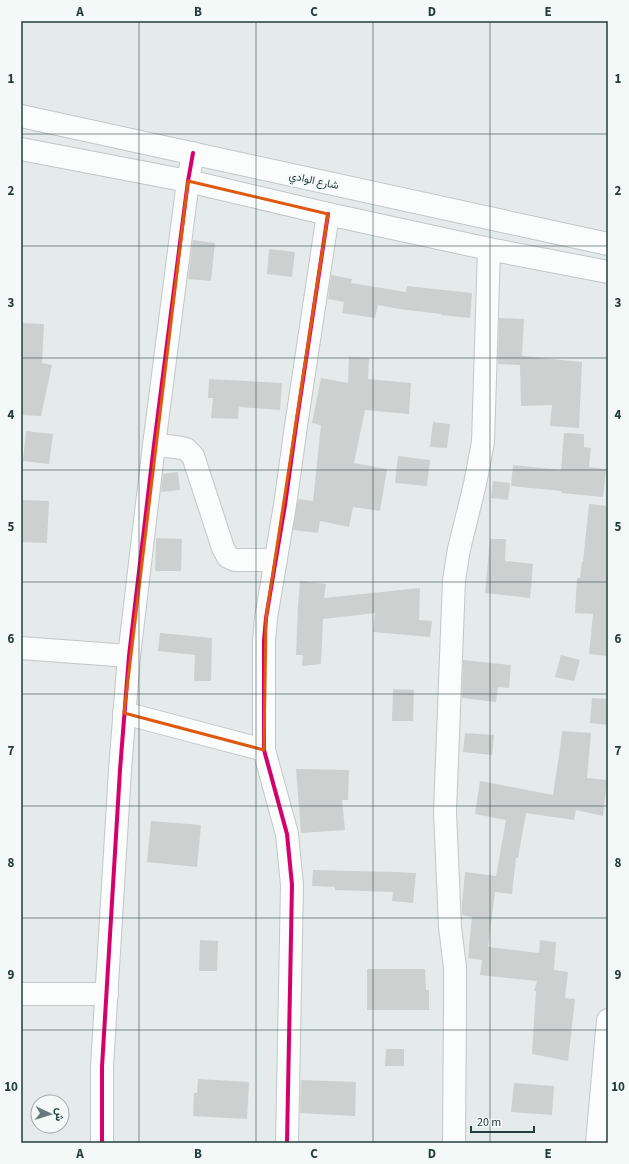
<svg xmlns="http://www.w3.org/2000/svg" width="629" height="1164" viewBox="0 0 629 1164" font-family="'Source Sans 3',Vazirmatn,sans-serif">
<rect width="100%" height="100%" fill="#e5eaea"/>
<!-- building -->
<g fill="#ccd1d0">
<path d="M 193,240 L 215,243 L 211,281 L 188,279 Z"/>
<path d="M 269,249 L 295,252 L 292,277 L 267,274 Z"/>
<path d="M 331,275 L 352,279 L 351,283 L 406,292 L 407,286 L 472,293 L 470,318 L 441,315 L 441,314 L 399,309 L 378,305 L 375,318 L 342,313 L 344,302 L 328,299 Z"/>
<path d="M 499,318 L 524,319 L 522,356 L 582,362 L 579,428 L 550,426 L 552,405 L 521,406 L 520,365 L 498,364 Z"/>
<path d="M 21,323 L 44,324 L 42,363 L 52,365 L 41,416 L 21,415 Z"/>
<path d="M 349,357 L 369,358 L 368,379 L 411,383 L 409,414 L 365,410 L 354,463 L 387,469 L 380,511 L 353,507 L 349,527 L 320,521 L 318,533 L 293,530 L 298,499 L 313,501 L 321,425 L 312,423 L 321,378 L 348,383 Z"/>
<path d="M 209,379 L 282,383 L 280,410 L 239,407 L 238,419 L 211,418 L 213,398 L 208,398 Z"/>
<path d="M 433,422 L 450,424 L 447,448 L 430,447 Z"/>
<path d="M 26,431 L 53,434 L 49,464 L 23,461 Z"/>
<path d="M 564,433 L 584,434 L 584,447 L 591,448 L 589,467 L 606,469 L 603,497 L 561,493 L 562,491 L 511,486 L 513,465 L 561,470 Z"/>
<path d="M 398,456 L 430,460 L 427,486 L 395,483 Z"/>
<path d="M 178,472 L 180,490 L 161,492 L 163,474 Z"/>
<path d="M 493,481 L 510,483 L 508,500 L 491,498 Z"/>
<path d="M 21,500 L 49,501 L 47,543 L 21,542 Z"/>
<path d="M 589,504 L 608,506 L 608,656 L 589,654 L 593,614 L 575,613 L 577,578 L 580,578 L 582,562 L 583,562 Z"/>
<path d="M 156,538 L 182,539 L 181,571 L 155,571 Z"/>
<path d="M 490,539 L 506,539 L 505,561 L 533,564 L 530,598 L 485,593 Z"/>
<path d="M 300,581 L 326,584 L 324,598 L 420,588 L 419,620 L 432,621 L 430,637 L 373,632 L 375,613 L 323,619 L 321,664 L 302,666 L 303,655 L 296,655 L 298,606 Z"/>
<path d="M 160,633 L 212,638 L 211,681 L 194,681 L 195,655 L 158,651 Z"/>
<path d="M 561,655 L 580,660 L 574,681 L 555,677 Z"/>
<path d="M 463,660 L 511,665 L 509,688 L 498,687 L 496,702 L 462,698 Z"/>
<path d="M 393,689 L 414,690 L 413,721 L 392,721 Z"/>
<path d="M 592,698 L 608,699 L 608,725 L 590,723 Z"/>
<path d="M 562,731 L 591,733 L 587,778 L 607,780 L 603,816 L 576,810 L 574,820 L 526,813 L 518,858 L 516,858 L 512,894 L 495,892 L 488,947 L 539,953 L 540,940 L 556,942 L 554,970 L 568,972 L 565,998 L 575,999 L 568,1061 L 532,1054 L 536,991 L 534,991 L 537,981 L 480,975 L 482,960 L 468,958 L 472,917 L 462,915 L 462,905 L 465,872 L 496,876 L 506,820 L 475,814 L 480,781 L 553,795 L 560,749 Z"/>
<path d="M 465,733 L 494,735 L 492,755 L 463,752 Z"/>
<path d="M 296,769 L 349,770 L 348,800 L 342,800 L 345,830 L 301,833 Z"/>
<path d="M 151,821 L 201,825 L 197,867 L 147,862 Z"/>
<path d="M 313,870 L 395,872 L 416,873 L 413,903 L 392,901 L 393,892 L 335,890 L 335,887 L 312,886 Z"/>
<path d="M 200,940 L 218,941 L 217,971 L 199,971 Z"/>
<path d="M 367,969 L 425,969 L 426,990 L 429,990 L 429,1010 L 367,1010 Z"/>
<path d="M 386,1049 L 404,1049 L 404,1066 L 385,1066 Z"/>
<path d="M 198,1079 L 249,1082 L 247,1119 L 193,1116 L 194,1093 L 197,1093 Z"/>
<path d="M 301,1080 L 356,1082 L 355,1116 L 300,1113 Z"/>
<path d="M 514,1083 L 554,1086 L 552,1115 L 511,1112 Z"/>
</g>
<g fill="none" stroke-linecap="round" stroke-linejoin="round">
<defs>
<g id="minor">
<path d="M 154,445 L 176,447 L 186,449 L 193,456 L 223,548 L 228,557 L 235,560 L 276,560"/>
<path d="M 21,648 L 129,656"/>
<path d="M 124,713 L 264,750"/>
<path d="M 21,994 L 107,994"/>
<path d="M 102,1143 L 102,1067 L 120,770 L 129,656 L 154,445 L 188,181 L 193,153"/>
<path d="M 287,1143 L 292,885 L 287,834 L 264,750 L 264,641 L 266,618 L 285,505 L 296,426 L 328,214"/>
<path d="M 454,1143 L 455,1006 L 455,967 L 450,927 L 445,812 L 454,580 L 459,549 L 475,484 L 483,442 L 489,249"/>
<path d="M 597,1143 L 608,1020"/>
</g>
<g id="secondary">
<path d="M 21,116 L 608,244"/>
<path d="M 21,149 L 188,181 L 328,214 L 489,249 L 608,272"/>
</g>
</defs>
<!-- minor casing -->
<use href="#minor" stroke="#c2c7c7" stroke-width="24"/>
<!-- secondary casing -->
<use href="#secondary" stroke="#c0c7c7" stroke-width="24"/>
<!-- minor -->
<use href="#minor" stroke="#fbfcfc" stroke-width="22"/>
<!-- secondary -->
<use href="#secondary" stroke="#fbfcfc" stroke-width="22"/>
<defs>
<g id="cycleway">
<path d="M 102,1143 L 102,1067 L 120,770 L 129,656 L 154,445 L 188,181 L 193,153"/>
<path d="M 287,1143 L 292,885 L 287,834 L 264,750 L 264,641 L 266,618 L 285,505 L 296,426 L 328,214"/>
</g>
</defs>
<!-- cycleway casing -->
<use href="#cycleway" stroke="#f3f9f7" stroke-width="6"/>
<!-- cycleway -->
<use href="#cycleway" stroke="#d6006c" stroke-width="4"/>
</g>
<!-- marked area -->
<path fill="none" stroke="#de580e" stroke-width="3" stroke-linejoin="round" d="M 188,181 L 328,214 L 266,618 L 264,750 L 124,713 Z"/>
<!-- grid -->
<path fill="none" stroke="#233c3d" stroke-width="1" stroke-opacity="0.55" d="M 139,21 L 139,1143M 256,21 L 256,1143M 373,21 L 373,1143M 490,21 L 490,1143M 21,134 L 608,134M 21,246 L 608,246M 21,358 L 608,358M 21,470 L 608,470M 21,582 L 608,582M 21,694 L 608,694M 21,806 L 608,806M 21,918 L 608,918M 21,1030 L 608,1030"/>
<g text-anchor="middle" stroke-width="4" stroke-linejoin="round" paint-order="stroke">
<!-- street labels -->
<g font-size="11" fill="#233c3d" stroke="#f3f9f7">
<text transform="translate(314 180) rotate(12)" y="4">شارع الوادي</text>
</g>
</g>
<!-- border -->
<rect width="629" height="1164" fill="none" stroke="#f3f9f7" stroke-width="44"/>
<!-- north arrow -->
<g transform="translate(50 1114) rotate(94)"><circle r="19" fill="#f3f9f7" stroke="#a0adad"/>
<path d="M0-3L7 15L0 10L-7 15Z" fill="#67797a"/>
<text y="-6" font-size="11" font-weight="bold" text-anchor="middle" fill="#233c3d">ش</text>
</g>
<!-- scale -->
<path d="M471 1126v6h63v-6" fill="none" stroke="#233c3d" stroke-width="2"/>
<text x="477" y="1126" font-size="12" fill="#233c3d" stroke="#f3f9f7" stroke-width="3" paint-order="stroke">20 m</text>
<rect x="22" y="22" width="585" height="1120" fill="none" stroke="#233c3d" stroke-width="1.5"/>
<g font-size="13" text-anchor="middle" font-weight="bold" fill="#233c3d">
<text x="80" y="16">A</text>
<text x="198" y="16">B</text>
<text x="314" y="16">C</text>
<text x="432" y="16">D</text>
<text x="548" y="16">E</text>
<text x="11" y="83">1</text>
<text x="618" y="83">1</text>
<text x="11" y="195">2</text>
<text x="618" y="195">2</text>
<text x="11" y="307">3</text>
<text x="618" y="307">3</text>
<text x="11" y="419">4</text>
<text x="618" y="419">4</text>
<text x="11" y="531">5</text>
<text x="618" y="531">5</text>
<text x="11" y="643">6</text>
<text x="618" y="643">6</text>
<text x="11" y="755">7</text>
<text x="618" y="755">7</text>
<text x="11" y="867">8</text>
<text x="618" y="867">8</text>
<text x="11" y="979">9</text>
<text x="618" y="979">9</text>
<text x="11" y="1091">10</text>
<text x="618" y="1091">10</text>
<text x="80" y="1158">A</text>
<text x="198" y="1158">B</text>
<text x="314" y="1158">C</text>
<text x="432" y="1158">D</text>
<text x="548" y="1158">E</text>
</g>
</svg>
